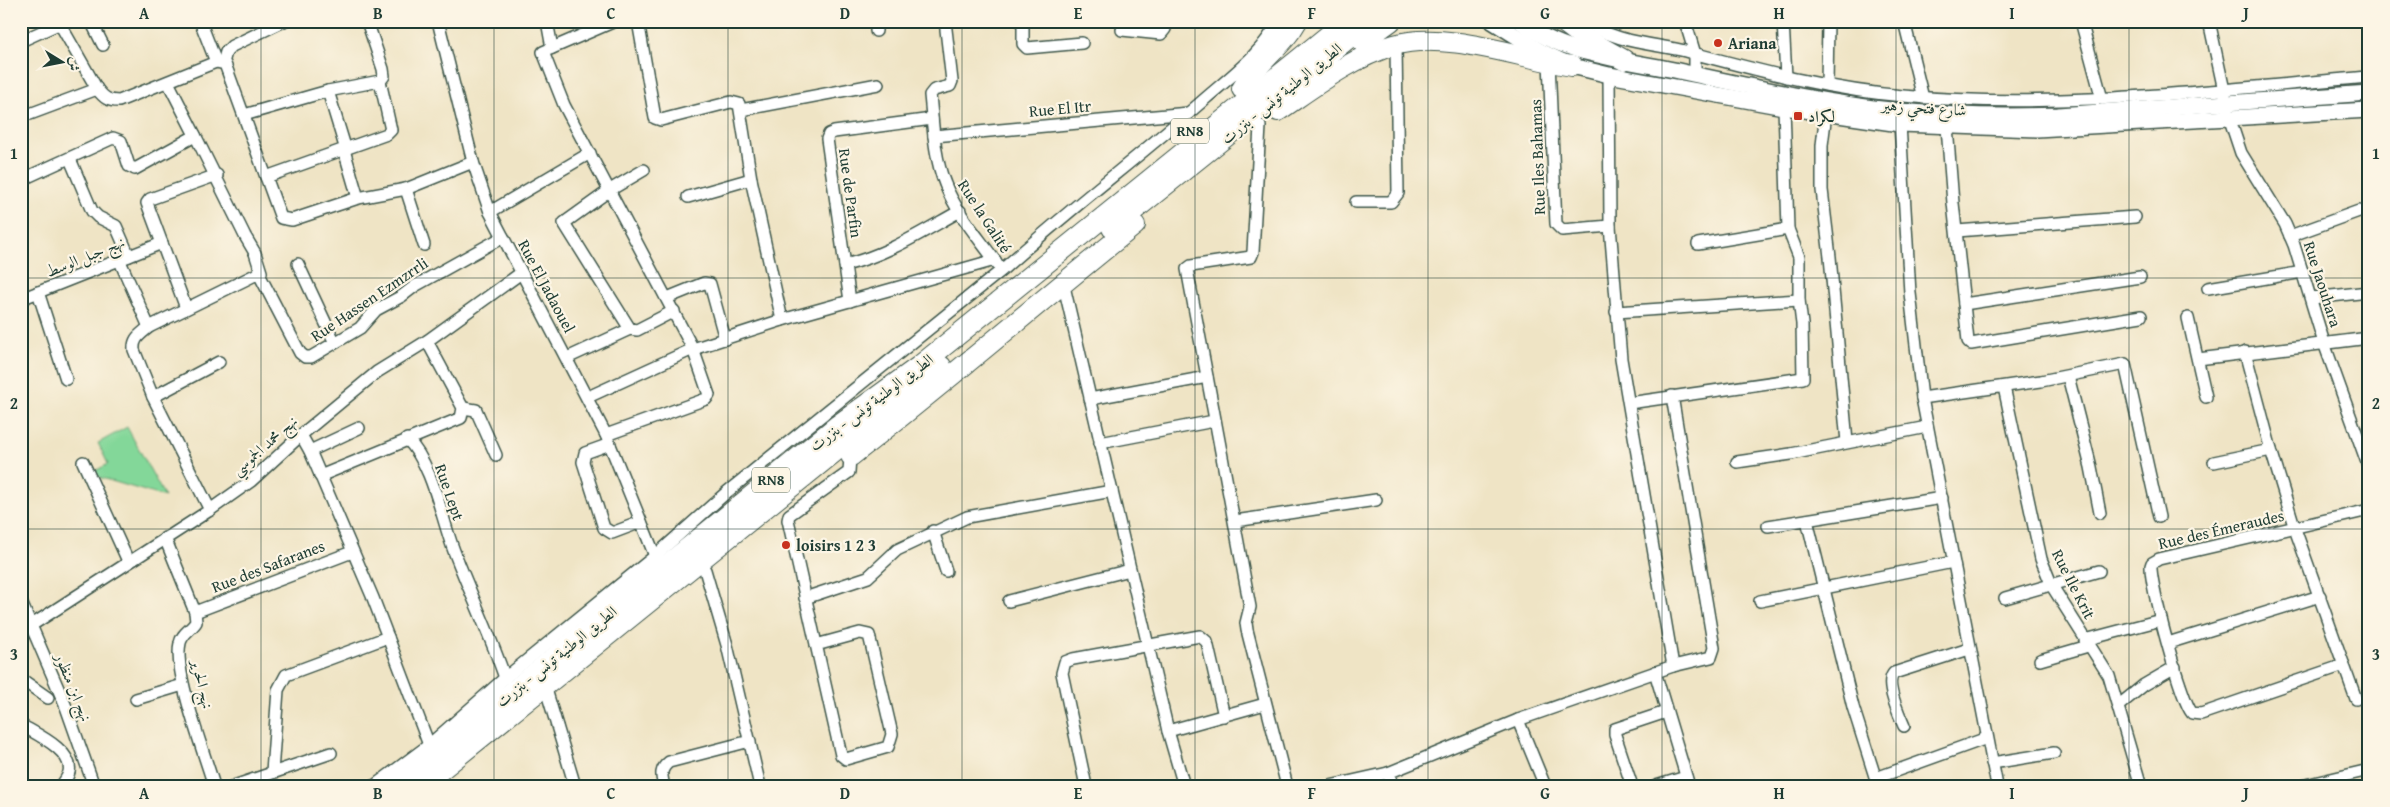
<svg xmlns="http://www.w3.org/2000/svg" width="2390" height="807" viewBox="0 0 2390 807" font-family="'Gentium Book Plus',Amiri,serif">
<rect width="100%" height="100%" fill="#fcf5e5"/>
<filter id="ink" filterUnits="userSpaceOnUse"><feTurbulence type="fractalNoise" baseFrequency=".02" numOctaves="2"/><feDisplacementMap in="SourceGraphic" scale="10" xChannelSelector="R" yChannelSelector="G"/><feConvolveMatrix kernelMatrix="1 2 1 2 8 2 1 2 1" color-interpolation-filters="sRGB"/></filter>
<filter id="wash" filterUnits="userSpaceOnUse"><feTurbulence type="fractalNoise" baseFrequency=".0096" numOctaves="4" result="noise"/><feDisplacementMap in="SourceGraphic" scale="20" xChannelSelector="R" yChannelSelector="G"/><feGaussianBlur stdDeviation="1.12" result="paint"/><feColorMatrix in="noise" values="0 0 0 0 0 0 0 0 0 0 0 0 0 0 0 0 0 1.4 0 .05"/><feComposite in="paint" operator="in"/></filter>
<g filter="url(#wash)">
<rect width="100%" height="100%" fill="#efe4c5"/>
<!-- green -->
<path fill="#83d799" stroke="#518a66" d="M 127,427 L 165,497 L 98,477 L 95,471 L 108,464 L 98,443 Z"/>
</g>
<g filter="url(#ink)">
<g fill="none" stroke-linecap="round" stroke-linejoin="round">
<defs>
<g id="street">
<path d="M 91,21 L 103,45"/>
<path d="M 200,21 L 216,62"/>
<path d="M 438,21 L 473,162 L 490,212 L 606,435 L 655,556"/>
<path d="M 547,21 L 552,48"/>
<path d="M 638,21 L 655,118 L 661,120 L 731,102 L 739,104 L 751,179 L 782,320"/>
<path d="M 876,21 L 876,31"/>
<path d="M 945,21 L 952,81 L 950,86 L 934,90 L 930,95 C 933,124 934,157 945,184 C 956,213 980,239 998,265"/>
<path d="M 1023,21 L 1023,44 L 1027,48 L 1082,43"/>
<path d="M 1587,21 C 1609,42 1656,44 1685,51 C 1757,70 1829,90 1903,96 C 2058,110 2214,90 2369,77"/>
<path d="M 1685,21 L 1695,54 L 1695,75"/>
<path d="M 1783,21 L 1786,77"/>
<path d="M 1904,21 L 1923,98"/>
<path d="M 2081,21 L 2102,99"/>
<path d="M 2209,21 L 2225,95"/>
<path d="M 60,24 L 97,89 C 104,98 108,101 119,101 L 216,62 L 225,64 L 281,218 L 292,220 L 358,198 L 406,189 L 473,162"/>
<path d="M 1122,30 L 1161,34 L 1165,29 L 1165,21"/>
<path d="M 21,41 L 65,21"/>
<path d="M 1549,62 L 1556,224 L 1562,230 L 1610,226"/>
<path d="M 223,63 L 226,52 L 232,46 L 284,21"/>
<path d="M 1827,85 L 1828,21"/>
<path d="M 328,91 L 346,150"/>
<path d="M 741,110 L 878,84"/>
<path d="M 2227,111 L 2241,153 L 2285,224 L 2294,245 L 2324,343 L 2369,468"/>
<path d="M 1826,113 L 1822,145 L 1822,190 L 1830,257 L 1847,442"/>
<path d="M 21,114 L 30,114 L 97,89"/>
<path d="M 244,115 L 328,91 L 380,81"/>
<path d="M 1900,124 L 1910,293 L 1922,398 L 1997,786"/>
<path d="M 1260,126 L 1253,252 L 1251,257 L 1191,266 L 1187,269 L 1250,607 L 1246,623 L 1247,630 L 1287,786"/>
<path d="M 1947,127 L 1953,203 L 1968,341 L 1971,344 L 2141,316"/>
<path d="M 195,135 L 245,236 L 255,253 L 261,272 L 149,327 C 140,335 133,338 134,350 L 153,397 L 210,510"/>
<path d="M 934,136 L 1189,113"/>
<path d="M 344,150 L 358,198"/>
<path d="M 70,159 L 92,211 L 98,217 L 116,226 L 129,256"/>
<path d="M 644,170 L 610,190 L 564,223 L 630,329 L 637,330 L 674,311"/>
<path d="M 266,177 L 387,134 L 391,130 L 380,81 L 384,76 L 383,69 L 367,21"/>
<path d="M 21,180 L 113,138 L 121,141 L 129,166 L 135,169 L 193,137 L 195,135 L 168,82"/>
<path d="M 406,189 L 424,245"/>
<path d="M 688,197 L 751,179"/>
<path d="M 1356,202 L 1391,202 L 1398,193 L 1396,45"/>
<path d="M 490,212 L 590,153"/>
<path d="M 1957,231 L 2135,217"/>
<path d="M 2290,236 L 2359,211"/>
<path d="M 1698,244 L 1788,229"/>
<path d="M 119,259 L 149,327"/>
<path d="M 298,264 L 335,343"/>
<path d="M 845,265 C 887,255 922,232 960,211"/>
<path d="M 259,274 L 300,353 L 305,357 L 311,357 L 360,328 L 376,310 L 402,296 L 415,286 L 503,237"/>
<path d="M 1063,282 L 1168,731 L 1184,786"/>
<path d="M 2208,288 L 2303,272"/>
<path d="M 38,292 L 66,379"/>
<path d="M 667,298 L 704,283 L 710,284 L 725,339"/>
<path d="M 2312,298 L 2369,292"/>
<path d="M 21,299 L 162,243"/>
<path d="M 850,301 L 827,139 L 829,134 L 834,132 L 932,119"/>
<path d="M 1964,304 L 2140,277"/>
<path d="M 186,308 L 147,203 L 150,199 L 217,175"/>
<path d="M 1616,312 L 1799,300"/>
<path d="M 2188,318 L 2206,397"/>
<path d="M 2245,352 L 2271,450 L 2295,529 L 2356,699"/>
<path d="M 567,358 L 630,329"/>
<path d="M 2198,359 L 2369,338"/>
<path d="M 2068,376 L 2091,467 L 2100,513"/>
<path d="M 2004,387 L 2041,559 L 2052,586 L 2109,676 L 2141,786"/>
<path d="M 1672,396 L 1714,648 L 1711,657 L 1673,666"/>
<path d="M 153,397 L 219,362"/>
<path d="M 588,397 L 693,349 L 782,320 L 995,260"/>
<path d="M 1922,398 L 2041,381 L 2125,364 L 2159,517"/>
<path d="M 1090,399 L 1207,377"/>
<path d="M 1629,403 L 1803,378 L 1802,324 L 1799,300 L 1799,257 L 1788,229 L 1784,107"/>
<path d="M 463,408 L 476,410 L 496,455"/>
<path d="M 301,435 L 310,451 L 373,598 L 429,745"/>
<path d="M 606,435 L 706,399 L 709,395 L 693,349 L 564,105 L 543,52 L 615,21"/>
<path d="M 407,439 C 433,465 441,517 454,551 C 470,593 490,634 505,678"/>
<path d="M 1100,443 L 1214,421"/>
<path d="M 610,444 L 585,453 L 583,462 L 604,528 L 612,533 L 641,522"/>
<path d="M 310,451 L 359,428"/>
<path d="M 83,462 L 128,561"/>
<path d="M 1737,462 L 1791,454 L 1927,427"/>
<path d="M 2214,462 L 2271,450"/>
<path d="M 320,476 L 461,418 L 463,408 L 427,341"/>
<path d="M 1807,520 L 1853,707 L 1878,786"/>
<path d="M 1235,521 L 1376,500"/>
<path d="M 1768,526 L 1942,498"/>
<path d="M 933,531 L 946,571"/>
<path d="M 165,538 L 195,612 L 196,622 C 191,630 182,633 180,643 C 173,672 205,755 214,786"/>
<path d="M 705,570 L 727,645 L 760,786"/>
<path d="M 805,598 L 868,577 L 897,550 L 967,517 L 1112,491"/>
<path d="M 2005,598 L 2099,571"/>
<path d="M 1009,601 L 1130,570"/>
<path d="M 1760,601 L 1953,562"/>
<path d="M 21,602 L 66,707 L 94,786"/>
<path d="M 195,612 L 352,552"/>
<path d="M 21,632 L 210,510 L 251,481 L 301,435 L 377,372 L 427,341 L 521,273"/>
<path d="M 2085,640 L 2161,620"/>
<path d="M 2168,643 L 2320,596"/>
<path d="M 816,645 L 860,633 L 869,635 L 892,734 L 888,747 L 846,759 L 841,755 L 788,520 L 789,515 L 849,472 L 850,457"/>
<path d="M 2040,660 L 2088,646"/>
<path d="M 2344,665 L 2201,714 L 2192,713 C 2181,701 2150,585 2151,566 L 2152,563 L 2159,559 L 2369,510"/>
<path d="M 1655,672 L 1689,786"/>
<path d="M 21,679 L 48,698"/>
<path d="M 545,686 L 575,786"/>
<path d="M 136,699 L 183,685"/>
<path d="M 2118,706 L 2144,685 L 2175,667"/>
<path d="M 1518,720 L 1545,786"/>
<path d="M 21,725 C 36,734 74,751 69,772 C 68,777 64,782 61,786"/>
<path d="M 1904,726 C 1899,714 1884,683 1894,673 L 1969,649"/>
<path d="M 1168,731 L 1265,704"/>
<path d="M 1992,763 L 2054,753"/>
<path d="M 272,772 L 278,690 L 286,675 L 388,637"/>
<path d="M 1388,773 L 1393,786"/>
<path d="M 1876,778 L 1987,738"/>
<path d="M 21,784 L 24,786"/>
<path d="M 234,786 L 331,753"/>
<path d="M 374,786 L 429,745 L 505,678 L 655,556 L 727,492 L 1002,270 C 1068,210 1139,157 1206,98 C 1230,77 1265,51 1278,21"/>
<path d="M 664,786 C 661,775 660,769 669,762 L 750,741"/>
<path d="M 1086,786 L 1062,673 L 1065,662 L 1073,659 L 1200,636 L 1207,642 L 1224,716"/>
<path d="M 1330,786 L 1388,773 L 1518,720 L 1673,666 L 1621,359 L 1610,226 L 1609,75"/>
<path d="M 1632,786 L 1615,735 L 1615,729 L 1666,712"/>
<path d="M 1656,786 L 1686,777"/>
<path d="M 2301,786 L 2369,770"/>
</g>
<g id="secondary">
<path d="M 1492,21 L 1540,51 L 1572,66 L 1609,75 L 1784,107 L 1900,124 L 2037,129 L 2369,110"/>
<path d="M 1520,21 C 1561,54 1619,59 1669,69 C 1745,85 1822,103 1900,111 C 1952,116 2006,117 2058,115 L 2369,93"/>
</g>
<g id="highway">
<path d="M 1562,21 L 1586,39 L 1624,60"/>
<path d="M 1362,42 L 1391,21"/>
<path d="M 1242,89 C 1256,63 1283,47 1297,21"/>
<path d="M 1278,111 C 1315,86 1351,58 1394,45 C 1444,30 1521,58 1572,66"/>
<path d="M 1112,228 L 1370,21"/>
<path d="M 851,456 C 948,381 1040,301 1135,225"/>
<path d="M 397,786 L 838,425 L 918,367 L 1346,21"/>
<path d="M 421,786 L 941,366"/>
</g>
</defs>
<!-- street casing -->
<use href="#street" stroke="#3e564a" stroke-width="14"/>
<!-- secondary casing -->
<use href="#secondary" stroke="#3e564a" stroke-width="18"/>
<!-- highway casing -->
<use href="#highway" stroke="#3e564a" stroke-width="22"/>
<!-- street -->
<use href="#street" stroke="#fff" stroke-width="11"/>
<!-- secondary -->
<use href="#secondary" stroke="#fff" stroke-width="15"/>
<!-- highway -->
<use href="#highway" stroke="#fff" stroke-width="20"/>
</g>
</g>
<!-- grid -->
<path fill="none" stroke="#1f3d34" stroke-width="1" stroke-opacity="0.55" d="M 261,21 L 261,786M 494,21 L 494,786M 728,21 L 728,786M 962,21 L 962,786M 1195,21 L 1195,786M 1428,21 L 1428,786M 1662,21 L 1662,786M 1896,21 L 1896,786M 2129,21 L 2129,786M 21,278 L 2369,278M 21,529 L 2369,529"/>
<!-- markers -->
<g fill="#c8321e" stroke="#fcf5e5" stroke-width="2">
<circle cx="1718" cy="43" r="5"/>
<rect x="1793" y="111" width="10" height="10" rx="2.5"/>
<circle cx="786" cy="545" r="5"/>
</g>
<g text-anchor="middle" stroke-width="4.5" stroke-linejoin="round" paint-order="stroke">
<!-- shield labels -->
<g fill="#fcf5e5" stroke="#617469" stroke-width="1">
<rect x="1171" y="118.5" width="38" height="25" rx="4"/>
<rect x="752" y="467.5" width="38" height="25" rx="4"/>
</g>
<g font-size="15" font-weight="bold" fill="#1f3d34">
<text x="1190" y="136">RN8</text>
<text x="771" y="485">RN8</text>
</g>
<!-- poi labels -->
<g font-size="16" font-weight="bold" fill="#1f3d34" stroke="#fcf5e5" text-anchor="start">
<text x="1728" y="49">Ariana</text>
<text x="1808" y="122">لكراد</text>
<text x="796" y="551">loisirs 1 2 3</text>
</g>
<!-- street labels -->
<g font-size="16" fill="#1f3d34" stroke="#fcf5e5">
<text transform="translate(1281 93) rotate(-39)" y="6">الطريق الوطنية تونس - بنزرت</text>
<text transform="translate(1924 107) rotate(4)" y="6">شارع فتحي زهير</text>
<text transform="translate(1060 108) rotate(-5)" y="6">Rue El Itr</text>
<text transform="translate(1537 157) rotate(-92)" y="6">Rue Iles Bahamas</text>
<text transform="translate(851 193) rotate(82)" y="6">Rue de Parfin</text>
<text transform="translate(985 216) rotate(57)" y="6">Rue la Galité</text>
<text transform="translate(85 256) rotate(-22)" y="6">نهج جبل الوسط</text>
<text transform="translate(2323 284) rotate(72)" y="6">Rue Jaouhara</text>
<text transform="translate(547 286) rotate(62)" y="6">Rue El Jadaouel</text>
<text transform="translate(369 299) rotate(-34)" y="6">Rue Hassen Ezmzrrli</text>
<text transform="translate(871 402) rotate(-37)" y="6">الطريق الوطنية تونس - بنزرت</text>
<text transform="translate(264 445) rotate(-41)" y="6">نهج محمد الجموسي</text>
<text transform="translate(450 492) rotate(71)" y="6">Rue Lept</text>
<text transform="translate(2221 529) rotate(-13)" y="6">Rue des Émeraudes</text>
<text transform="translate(268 566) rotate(-21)" y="6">Rue des Safaranes</text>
<text transform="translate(2074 584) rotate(63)" y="6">Rue Ile Krit</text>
<text transform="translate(556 656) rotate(-39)" y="6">الطريق الوطنية تونس - بنزرت</text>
<text transform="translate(203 684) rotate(77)" y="6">نهج الحرير</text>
<text transform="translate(74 687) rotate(68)" y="6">نهج ابن منظور</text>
</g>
</g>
<!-- margin -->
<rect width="2390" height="807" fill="none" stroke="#fcf5e5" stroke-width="55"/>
<!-- north arrow -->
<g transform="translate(62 62) rotate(100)" stroke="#fcf5e5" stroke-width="4" paint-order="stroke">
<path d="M0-4L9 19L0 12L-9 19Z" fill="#1f3d34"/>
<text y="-8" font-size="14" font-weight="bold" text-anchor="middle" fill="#1f3d34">ش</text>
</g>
<rect x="28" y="28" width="2334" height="752" fill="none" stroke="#1f3d34" stroke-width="2"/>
<g font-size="16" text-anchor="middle" font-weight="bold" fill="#1f3d34">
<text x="144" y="19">A</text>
<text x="378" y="19">B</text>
<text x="611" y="19">C</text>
<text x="845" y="19">D</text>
<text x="1078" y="19">E</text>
<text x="1312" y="19">F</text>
<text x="1545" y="19">G</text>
<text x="1779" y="19">H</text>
<text x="2012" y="19">I</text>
<text x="2246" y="19">J</text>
<text x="14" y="159">1</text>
<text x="2376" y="159">1</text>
<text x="14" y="409">2</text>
<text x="2376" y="409">2</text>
<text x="14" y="660">3</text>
<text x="2376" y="660">3</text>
<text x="144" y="799">A</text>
<text x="378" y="799">B</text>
<text x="611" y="799">C</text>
<text x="845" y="799">D</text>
<text x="1078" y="799">E</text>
<text x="1312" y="799">F</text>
<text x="1545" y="799">G</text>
<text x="1779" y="799">H</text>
<text x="2012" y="799">I</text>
<text x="2246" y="799">J</text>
</g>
</svg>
